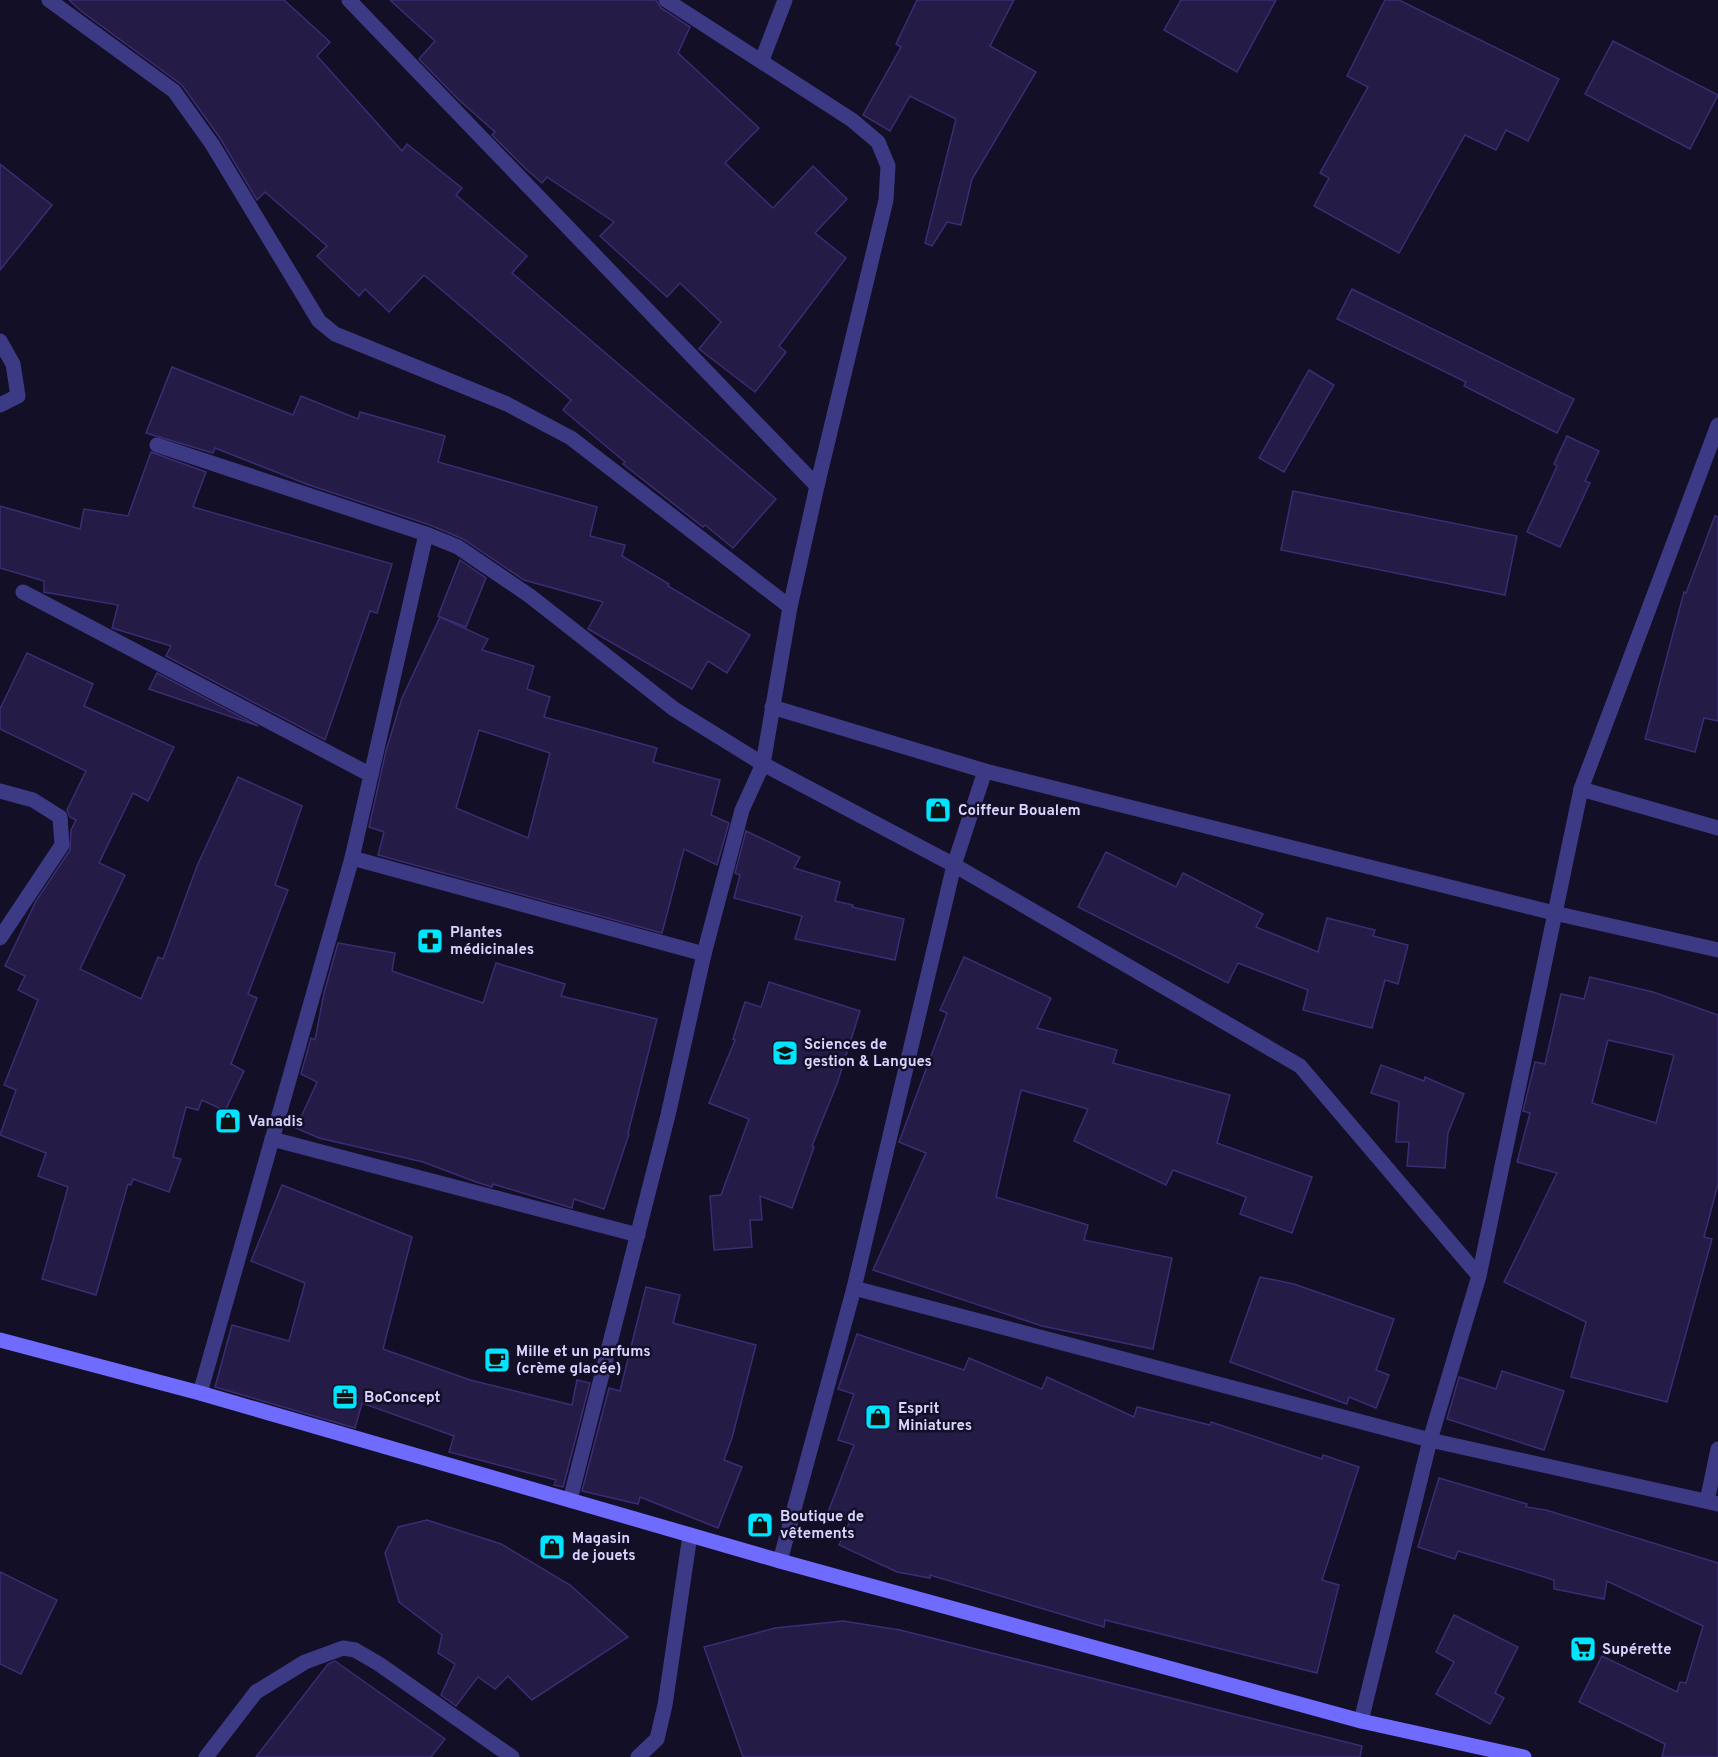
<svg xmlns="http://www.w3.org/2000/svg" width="1718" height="1757" viewBox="0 0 1718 1757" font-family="Overpass,sans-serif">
<rect width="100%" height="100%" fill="#130f26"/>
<!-- building -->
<g fill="#241b47" stroke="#3b2d73" stroke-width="1.5" fill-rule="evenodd">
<path d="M 69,0 L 284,0 L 330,42 L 317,56 L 402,151 L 407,144 L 462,188 L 456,195 L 527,256 L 512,273 L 776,499 L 733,548 L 705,525 L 703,527 L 623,464 L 625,462 L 563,410 L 571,400 L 424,275 L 389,312 L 365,289 L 359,296 L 317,256 L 327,246 L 265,192 L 257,200 L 220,138 L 182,85 L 81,11 Z"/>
<path d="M 390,0 L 656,0 L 661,8 L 690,27 L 678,53 L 759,128 L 725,163 L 773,208 L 813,166 L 847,199 L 815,233 L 846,258 L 779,346 L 786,352 L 755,392 L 699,349 L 721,322 L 680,283 L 667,297 L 600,236 L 614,222 L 547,177 L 542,183 L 526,169 L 492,135 L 495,132 L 459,100 L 419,59 L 435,41 Z"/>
<path d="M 917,0 L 1014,0 L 990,46 L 1036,72 L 972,179 L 961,225 L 947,222 L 932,246 L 925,243 L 956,119 L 910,96 L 890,131 L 863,115 L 901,47 L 896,44 Z"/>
<path d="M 1181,0 L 1276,0 L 1237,72 L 1164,30 Z"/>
<path d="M 1385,0 L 1399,0 L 1559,79 L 1528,141 L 1506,130 L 1496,150 L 1465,135 L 1399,253 L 1314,206 L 1329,178 L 1320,173 L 1368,87 L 1347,76 Z"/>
<path d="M 1613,41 L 1718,95 L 1690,149 L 1585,94 Z"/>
<path d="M 0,164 L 52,205 L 0,270 Z"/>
<path d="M 1352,289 L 1574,399 L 1557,433 L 1464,386 L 1466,382 L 1337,319 Z"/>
<path d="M 172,367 L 293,415 L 301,396 L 358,419 L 360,412 L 445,436 L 438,462 L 597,507 L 590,536 L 625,545 L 622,556 L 669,584 L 668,586 L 750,635 L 727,673 L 708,661 L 692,689 L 588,629 L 603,602 L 524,580 L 463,539 L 430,525 L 309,485 L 215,448 L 213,453 L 146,433 Z"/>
<path d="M 1309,370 L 1334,385 L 1284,472 L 1259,458 Z"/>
<path d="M 1567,436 L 1599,451 L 1585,481 L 1590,483 L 1560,547 L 1527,532 L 1557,466 L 1554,464 Z"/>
<path d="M 151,452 L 206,472 L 193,507 L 392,564 L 377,613 L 370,611 L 325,740 L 166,656 L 171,646 L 112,628 L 118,605 L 44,592 L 44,581 L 0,568 L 0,506 L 80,529 L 84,509 L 128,516 Z"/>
<path d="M 1293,491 L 1517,536 L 1505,595 L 1281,550 Z"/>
<path d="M 1715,516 L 1718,517 L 1718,721 L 1704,718 L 1695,752 L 1645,739 L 1684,592 L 1686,593 Z"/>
<path d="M 460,560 L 486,578 L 466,627 L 438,616 Z"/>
<path d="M 440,617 L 488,639 L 482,650 L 534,666 L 527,689 L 550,697 L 544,717 L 657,748 L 653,762 L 720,780 L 711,815 L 729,823 L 717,865 L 684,849 L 662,933 L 378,855 L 384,832 L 369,827 L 386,751 L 402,698 ZM 479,730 L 550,753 L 528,838 L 456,808 Z"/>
<path d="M 27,653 L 93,684 L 84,706 L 174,747 L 148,801 L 133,793 L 99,863 L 125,875 L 80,969 L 141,999 L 158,957 L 163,959 L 197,866 L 238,777 L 302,806 L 275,885 L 288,890 L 248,994 L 257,998 L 231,1064 L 244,1071 L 225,1111 L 202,1100 L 198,1110 L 186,1107 L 173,1157 L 181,1159 L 169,1192 L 133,1179 L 131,1185 L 128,1184 L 96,1295 L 42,1279 L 68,1187 L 38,1176 L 46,1153 L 0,1135 L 16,1090 L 4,1085 L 38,1000 L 18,990 L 25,976 L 5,966 L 36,901 L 70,850 L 71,830 L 76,820 L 70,817 L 67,810 L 86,771 L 0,729 L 0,709 Z"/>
<path d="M 157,673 L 258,726 L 149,689 Z"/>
<path d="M 746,831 L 800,857 L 794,868 L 840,882 L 835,901 L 853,905 L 852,907 L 904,919 L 895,960 L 795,939 L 802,916 L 734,898 L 740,875 L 735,873 Z"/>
<path d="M 1106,852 L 1176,887 L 1183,873 L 1263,914 L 1256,927 L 1318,952 L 1327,918 L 1375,930 L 1373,936 L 1408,945 L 1398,984 L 1385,980 L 1372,1028 L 1303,1010 L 1308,990 L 1238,963 L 1228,983 L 1078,907 Z"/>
<path d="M 338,943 L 395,953 L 392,971 L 483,1003 L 496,963 L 565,984 L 561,996 L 657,1019 L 628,1133 L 629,1134 L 604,1209 L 574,1199 L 572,1208 L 493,1184 L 492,1187 L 476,1182 L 423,1162 L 319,1138 L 296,1128 L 317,1082 L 301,1074 L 311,1038 L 315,1040 L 324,993 Z"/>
<path d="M 964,957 L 1051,998 L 1037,1028 L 1117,1050 L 1113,1063 L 1230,1095 L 1217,1143 L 1312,1177 L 1292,1233 L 1240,1214 L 1246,1197 L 1173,1170 L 1166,1185 L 1074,1141 L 1088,1109 L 1021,1090 L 996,1197 L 1088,1225 L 1084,1240 L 1172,1258 L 1153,1349 L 1042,1326 L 873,1270 L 926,1153 L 899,1142 L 947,1013 L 940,1010 Z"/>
<path d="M 1590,977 L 1653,992 L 1718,1015 L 1718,1184 L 1704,1237 L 1712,1239 L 1667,1402 L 1571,1377 L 1586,1322 L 1504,1282 L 1557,1173 L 1517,1162 L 1530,1113 L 1523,1111 L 1535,1062 L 1545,1064 L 1561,994 L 1584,999 ZM 1608,1040 L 1674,1055 L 1656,1123 L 1592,1103 Z"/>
<path d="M 769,982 L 860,1011 L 838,1081 L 812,1146 L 814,1147 L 792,1208 L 760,1196 L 762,1220 L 750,1220 L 752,1247 L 714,1250 L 710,1196 L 721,1195 L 749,1119 L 709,1103 L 735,1040 L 733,1039 L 745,1002 L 761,1007 Z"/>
<path d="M 1381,1065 L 1424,1081 L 1425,1077 L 1464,1094 L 1448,1133 L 1445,1168 L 1407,1166 L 1409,1142 L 1396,1142 L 1399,1102 L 1371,1093 Z"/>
<path d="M 282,1185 L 412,1237 L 383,1349 L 470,1380 L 572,1405 L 577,1380 L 590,1383 L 563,1487 L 554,1485 L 556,1480 L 449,1452 L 454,1436 L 362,1403 L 355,1428 L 215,1387 L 232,1325 L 289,1341 L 305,1283 L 251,1261 Z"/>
<path d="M 1260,1277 L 1294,1284 L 1394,1319 L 1376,1370 L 1389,1375 L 1376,1408 L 1349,1397 L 1347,1404 L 1230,1362 Z"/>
<path d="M 646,1287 L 680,1295 L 673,1323 L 756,1345 L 732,1438 L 724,1460 L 742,1467 L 718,1528 L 640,1497 L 638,1504 L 582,1491 L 609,1388 L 620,1391 Z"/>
<path d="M 857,1334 L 964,1370 L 969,1358 L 1042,1389 L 1047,1377 L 1134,1417 L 1137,1407 L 1210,1425 L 1211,1422 L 1322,1459 L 1323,1455 L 1359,1467 L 1322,1580 L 1339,1585 L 1317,1673 L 1105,1620 L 1104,1627 L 930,1575 L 930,1578 L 897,1572 L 839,1545 L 850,1521 L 828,1512 L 854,1445 L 838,1440 L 854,1394 L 838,1389 Z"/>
<path d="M 1502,1371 L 1564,1391 L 1544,1450 L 1447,1419 L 1459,1377 L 1496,1389 Z"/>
<path d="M 1439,1478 L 1527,1504 L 1526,1507 L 1546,1510 L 1718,1563 L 1718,1757 L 1662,1757 L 1665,1744 L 1579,1702 L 1602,1656 L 1677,1692 L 1680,1682 L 1686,1683 L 1703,1626 L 1607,1581 L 1604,1599 L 1554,1589 L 1554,1580 L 1458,1551 L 1455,1559 L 1418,1547 Z"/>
<path d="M 427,1520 L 501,1544 L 570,1585 L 628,1637 L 532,1700 L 508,1676 L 495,1689 L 478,1677 L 456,1706 L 441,1695 L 455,1664 L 438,1653 L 442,1635 L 399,1602 L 385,1553 L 398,1527 Z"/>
<path d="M 0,1572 L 57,1600 L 21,1674 L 0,1664 Z"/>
<path d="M 1454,1615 L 1518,1647 L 1495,1693 L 1504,1698 L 1490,1724 L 1436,1694 L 1454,1662 L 1436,1652 Z"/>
<path d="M 843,1621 L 900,1630 L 1362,1746 L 1360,1757 L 743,1757 L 704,1647 L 775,1628 Z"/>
<path d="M 335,1661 L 445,1739 L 431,1757 L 256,1757 L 328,1664 Z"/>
</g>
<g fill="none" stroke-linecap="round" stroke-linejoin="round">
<!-- street -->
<g stroke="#3d3a85" stroke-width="15">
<path d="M 49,0 L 174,91 L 212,144 L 319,321 L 335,334 L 507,404 L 571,438 L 790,607"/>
<path d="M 349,0 L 817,486"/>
<path d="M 762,60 L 785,0"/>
<path d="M 0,341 L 13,364 L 18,396 L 0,405"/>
<path d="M 157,445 L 426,534 L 371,775"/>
<path d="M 426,534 L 458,547 L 530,596 L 674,709 L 763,764 L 954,865 L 1300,1066 L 1479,1276"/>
<path d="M 23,592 L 371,775 L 352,858 L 200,1393"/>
<path d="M 772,707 L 985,771 L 1554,913 L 1718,950"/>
<path d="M 1581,789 L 1718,828"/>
<path d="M 0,791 L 33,800 L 60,817 L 62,845 L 0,938"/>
<path d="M 352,858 L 704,954"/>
<path d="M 272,1139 L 638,1235"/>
<path d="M 854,1288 L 1430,1440 L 1718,1504"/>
<path d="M 570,1500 L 668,1115 L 704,954 L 742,810 L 763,764 L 790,607 L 817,486 L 886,200 L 888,166 L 878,142 L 852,120 L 666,0"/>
<path d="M 1707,1501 L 1718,1449"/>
<path d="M 780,1561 L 854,1288 L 954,865 L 985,771"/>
<path d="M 1361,1721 L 1430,1440 L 1479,1276 L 1581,789 L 1718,425"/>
<path d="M 206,1757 L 256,1692 L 305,1662 L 343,1648 L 355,1650 L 379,1664 L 512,1757"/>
<path d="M 638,1757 L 657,1739 L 665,1705 L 690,1535"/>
</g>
<!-- secondary -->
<path stroke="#6f6bff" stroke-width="15" d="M 0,1340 L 200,1393 L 780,1561 L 1361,1721 L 1524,1757"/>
</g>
<!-- icons -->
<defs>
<symbol id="shop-square" viewBox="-11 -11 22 22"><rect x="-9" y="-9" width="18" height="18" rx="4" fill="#00e5ff" stroke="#130f26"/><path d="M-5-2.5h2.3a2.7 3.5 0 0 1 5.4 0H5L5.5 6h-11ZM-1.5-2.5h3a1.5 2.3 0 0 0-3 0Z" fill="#111"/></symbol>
<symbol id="pharmacy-square" viewBox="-11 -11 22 22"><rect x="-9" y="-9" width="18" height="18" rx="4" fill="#00e5ff" stroke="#130f26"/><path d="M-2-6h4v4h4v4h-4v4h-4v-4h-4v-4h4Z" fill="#111"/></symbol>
<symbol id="school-square" viewBox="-11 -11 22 22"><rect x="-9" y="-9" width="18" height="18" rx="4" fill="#00e5ff" stroke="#130f26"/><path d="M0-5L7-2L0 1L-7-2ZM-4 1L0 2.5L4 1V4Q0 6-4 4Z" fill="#111"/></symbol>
<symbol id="cafe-square" viewBox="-11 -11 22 22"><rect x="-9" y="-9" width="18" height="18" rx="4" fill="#00e5ff" stroke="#130f26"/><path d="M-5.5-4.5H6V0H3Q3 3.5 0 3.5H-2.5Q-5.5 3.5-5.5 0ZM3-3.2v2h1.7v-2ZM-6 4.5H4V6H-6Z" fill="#111"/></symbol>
<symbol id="office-square" viewBox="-11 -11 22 22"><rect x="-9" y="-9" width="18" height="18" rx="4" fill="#00e5ff" stroke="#130f26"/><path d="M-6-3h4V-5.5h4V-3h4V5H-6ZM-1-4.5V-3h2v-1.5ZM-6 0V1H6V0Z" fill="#111"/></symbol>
<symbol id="supermarket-square" viewBox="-11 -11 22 22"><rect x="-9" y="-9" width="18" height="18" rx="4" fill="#00e5ff" stroke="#130f26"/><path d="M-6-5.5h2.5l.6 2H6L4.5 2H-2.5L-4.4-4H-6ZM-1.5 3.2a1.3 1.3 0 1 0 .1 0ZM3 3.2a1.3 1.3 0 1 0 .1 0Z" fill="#111"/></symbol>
</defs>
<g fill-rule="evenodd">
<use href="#shop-square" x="923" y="795" width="30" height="30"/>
<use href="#pharmacy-square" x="415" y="926" width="30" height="30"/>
<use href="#school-square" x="770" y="1038" width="30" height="30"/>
<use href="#shop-square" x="213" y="1106" width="30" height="30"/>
<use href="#cafe-square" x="482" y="1345" width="30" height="30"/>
<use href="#office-square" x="330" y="1382" width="30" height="30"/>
<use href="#shop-square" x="863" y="1402" width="30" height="30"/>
<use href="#shop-square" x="745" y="1510" width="30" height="30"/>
<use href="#shop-square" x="537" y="1532" width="30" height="30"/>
<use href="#supermarket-square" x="1568" y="1634" width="30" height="30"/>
</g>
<g text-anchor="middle" stroke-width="5" stroke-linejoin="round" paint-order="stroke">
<!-- poi labels -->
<g font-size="15" font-weight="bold" fill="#d9d4ff" stroke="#130f26" text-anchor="start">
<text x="958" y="815">Coiffeur Boualem</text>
<text x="450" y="937">Plantes<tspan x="450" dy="17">médicinales</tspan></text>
<text x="804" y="1049">Sciences de<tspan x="804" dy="17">gestion &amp; Langues</tspan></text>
<text x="248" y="1126">Vanadis</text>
<text x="516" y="1356">Mille et un parfums<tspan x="516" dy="17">(crème glacée)</tspan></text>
<text x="364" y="1402">BoConcept</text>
<text x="898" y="1413">Esprit<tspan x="898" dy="17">Miniatures</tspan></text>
<text x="780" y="1521">Boutique de<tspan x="780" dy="17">vêtements</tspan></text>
<text x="572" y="1543">Magasin<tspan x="572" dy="17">de jouets</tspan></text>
<text x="1602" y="1654">Supérette</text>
</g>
</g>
</svg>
